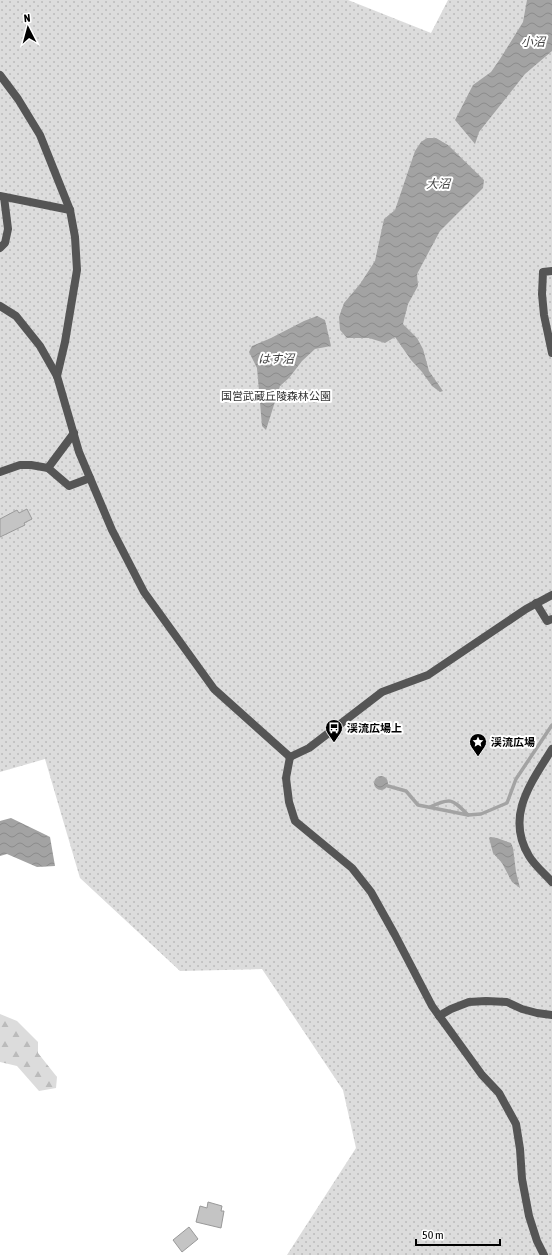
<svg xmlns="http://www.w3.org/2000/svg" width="552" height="1255" viewBox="0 0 552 1255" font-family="'Asap Condensed','Noto Sans JP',sans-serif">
<defs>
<pattern id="forest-firs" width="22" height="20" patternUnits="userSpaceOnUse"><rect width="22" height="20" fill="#dcdcdc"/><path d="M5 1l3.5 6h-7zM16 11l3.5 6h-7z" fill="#bbb"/></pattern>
<pattern id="park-dots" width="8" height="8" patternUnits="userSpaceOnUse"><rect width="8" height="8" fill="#dcdcdc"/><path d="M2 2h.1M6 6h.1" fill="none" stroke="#bbb" stroke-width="1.8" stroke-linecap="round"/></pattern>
<pattern id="water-waves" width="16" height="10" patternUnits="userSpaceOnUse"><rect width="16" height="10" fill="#a3a3a3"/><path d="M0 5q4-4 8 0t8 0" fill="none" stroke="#8b8b8b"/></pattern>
</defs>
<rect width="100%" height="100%" fill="#fff"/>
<!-- forest -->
<path fill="url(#forest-firs)" d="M 0,1014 L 17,1021 L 38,1042 L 38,1053 L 57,1077 L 56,1088 L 39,1091 L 17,1066 L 0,1062 Z"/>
<!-- park -->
<path fill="url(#park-dots)" d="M 0,0 L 348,0 L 431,33 L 448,0 L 552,0 L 552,1255 L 287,1255 L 356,1148 L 343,1090 L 262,969 L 180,971 L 80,878 L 45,759 L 0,772 Z"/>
<!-- water -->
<g fill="url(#water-waves)">
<path d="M 527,0 L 552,0 L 552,51 L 525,74 L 479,132 L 475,144 L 455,120 L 473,85 L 491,72 L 500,59 L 523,22 Z"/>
<path d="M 427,138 L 436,138 L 448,145 L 484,180 L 483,188 L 440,231 L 417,274 L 418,286 L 408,304 L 403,324 L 417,338 L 423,349 L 429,371 L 443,391 L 440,392 L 432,386 L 422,372 L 411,360 L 395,337 L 385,343 L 369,338 L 347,338 L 340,330 L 339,317 L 344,303 L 360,284 L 375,261 L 384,219 L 395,210 L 415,151 L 421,142 Z"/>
<path d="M 317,316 L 325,320 L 331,346 L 315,349 L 302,361 L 289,378 L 280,386 L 266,430 L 262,426 L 257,368 L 249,352 L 252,346 L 271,338 L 304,321 Z"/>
<circle cx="381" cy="783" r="7"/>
<path d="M 11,818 L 42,833 L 50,837 L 55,866 L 37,867 L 7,854 L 0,856 L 0,821 Z"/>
<path d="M 490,837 L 497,838 L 511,843 L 513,848 L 516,872 L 520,888 L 512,882 L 502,863 L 493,853 L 489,838 Z"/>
</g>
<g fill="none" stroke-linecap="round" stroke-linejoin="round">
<!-- stream -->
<g stroke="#a3a3a3" stroke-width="3.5">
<path d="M 388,786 L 406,791 L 418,805 L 468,815 L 481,814 L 507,803 L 516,779 L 552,725"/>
<path d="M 430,807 C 451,797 452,799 468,815"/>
</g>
</g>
<!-- building -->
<g fill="#c4c4c4" stroke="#999">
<path d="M 27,509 L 32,519 L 24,523 L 25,525 L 0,537 L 0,519 L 17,510 L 19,513 Z"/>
<path d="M 208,1202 L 222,1206 L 221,1211 L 224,1211 L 221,1228 L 196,1222 L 200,1206 L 207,1208 Z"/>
<path d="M 189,1227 L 198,1239 L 182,1252 L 173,1240 Z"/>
</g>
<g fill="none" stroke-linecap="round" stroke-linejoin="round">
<!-- pedestrian -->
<g stroke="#555" stroke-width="8">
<path d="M 0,75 L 18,99 L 40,135 L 70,210 L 75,237 L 77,270 L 65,342 L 57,376"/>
<path d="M 0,196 L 70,210"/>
<path d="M 0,248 L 5,243 L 8,229 L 4,197"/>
<path d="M 552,271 L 543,272 L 542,294 L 544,315 L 552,353"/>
<path d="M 0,306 L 16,316 L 40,346 L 57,376 L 79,452 L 112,530 L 144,592 L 214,689 L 290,757"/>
<path d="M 48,468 L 74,433"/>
<path d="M 0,472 L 20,465 L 31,465 L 48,468 L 69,486 L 90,478"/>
<path d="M 536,603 L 547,621 L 552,619"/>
<path d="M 552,749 C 531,783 505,816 529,856 C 535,866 545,874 552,882"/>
<path d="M 290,757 L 286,778 L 289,802 L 295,821 L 352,868 L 371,892 L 395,935 L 432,1006 L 482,1075 L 499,1093 L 516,1124 L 520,1149 L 522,1179 L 529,1216 L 537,1241 L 544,1255"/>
<path d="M 290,757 L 309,748 L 382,692 L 428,675 L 526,609 L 552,595"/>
<path d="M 439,1016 L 451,1009 L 469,1002 L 486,1001 L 507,1002 L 522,1009 L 537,1013 L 552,1015"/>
</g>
</g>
<!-- icons -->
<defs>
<symbol id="bus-pin" viewBox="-11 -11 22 30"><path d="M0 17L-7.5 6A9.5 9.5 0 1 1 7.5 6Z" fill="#000" stroke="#fff"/><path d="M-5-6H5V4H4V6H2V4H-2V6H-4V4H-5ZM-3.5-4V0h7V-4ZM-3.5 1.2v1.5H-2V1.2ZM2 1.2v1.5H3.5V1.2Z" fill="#fff"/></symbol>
<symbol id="sight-pin" viewBox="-11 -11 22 30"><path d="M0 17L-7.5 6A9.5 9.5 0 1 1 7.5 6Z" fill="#000" stroke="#fff"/><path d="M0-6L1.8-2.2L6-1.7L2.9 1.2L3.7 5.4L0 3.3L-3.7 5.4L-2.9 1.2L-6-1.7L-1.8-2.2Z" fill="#fff"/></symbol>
</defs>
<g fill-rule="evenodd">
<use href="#bus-pin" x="324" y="718" width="20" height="27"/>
<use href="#sight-pin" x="468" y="732" width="20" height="27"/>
</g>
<g text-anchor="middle" stroke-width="4" stroke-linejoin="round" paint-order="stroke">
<!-- park labels -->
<g font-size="11" fill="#333" stroke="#fff">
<text x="276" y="400">国営武蔵丘陵森林公園</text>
</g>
<!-- poi labels -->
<g font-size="11" font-weight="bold" fill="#000" stroke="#fff" text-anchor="start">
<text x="347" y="732">渓流広場上</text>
<text x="491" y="746">渓流広場</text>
</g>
<!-- water labels -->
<g font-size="12" font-style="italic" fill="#444" stroke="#fff">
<text x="533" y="46">小沼</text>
<text x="438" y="188">大沼</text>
<text x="276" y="363">はす沼</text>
</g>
</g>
<!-- north arrow -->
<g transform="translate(28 28) rotate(354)" stroke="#ffffff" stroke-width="3" paint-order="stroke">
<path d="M0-3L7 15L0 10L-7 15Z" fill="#000000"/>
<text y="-6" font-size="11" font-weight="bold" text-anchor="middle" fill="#000000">N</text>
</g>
<!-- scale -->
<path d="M416 1239v6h84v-6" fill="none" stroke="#000000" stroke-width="2"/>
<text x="422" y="1239" font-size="12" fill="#000000" stroke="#ffffff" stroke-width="3" paint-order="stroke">50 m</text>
</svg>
